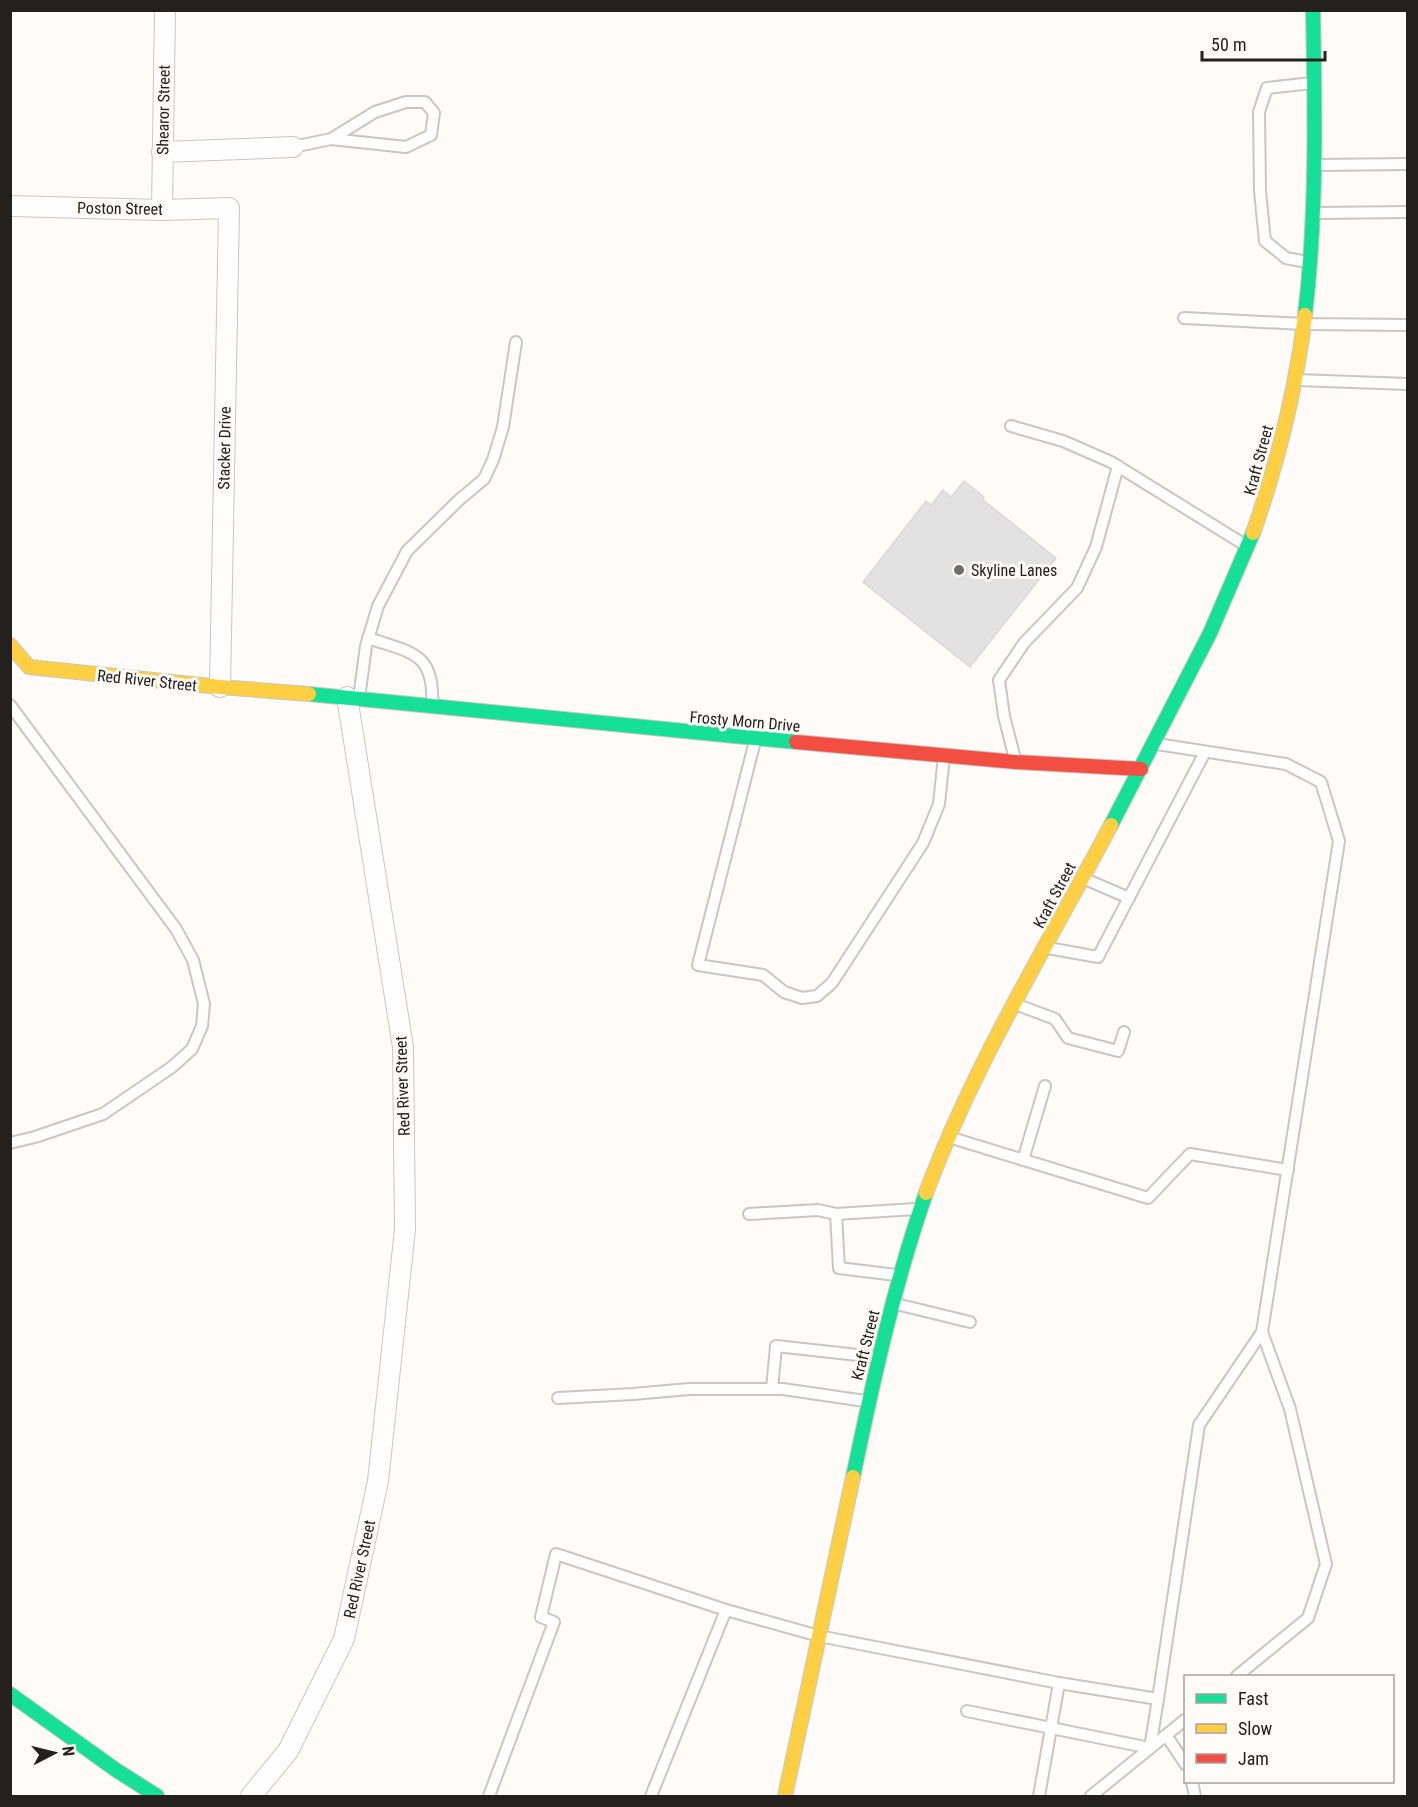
<svg xmlns="http://www.w3.org/2000/svg" width="1418" height="1807" viewBox="0 0 1418 1807" font-family="'Roboto Condensed',sans-serif">
<rect width="100%" height="100%" fill="#fefbf9"/>
<!-- building -->
<path fill="#e3e2e3" stroke="#dad8da" stroke-width="1.5" d="M 964,481 L 984,497 L 983,500 L 1056,558 L 970,667 L 863,582 L 926,501 L 931,505 L 943,490 L 951,497 Z"/>
<g fill="none" stroke-linecap="round" stroke-linejoin="round">
<defs>
<g id="lane">
<path d="M 293,147 L 331,139 L 375,112 L 406,102 L 425,102 L 434,113 L 431,135 L 406,147 L 331,139"/>
<path d="M 1318,165 L 1408,164"/>
<path d="M 1318,213 L 1408,212"/>
<path d="M 1307,262 L 1286,258 L 1265,241 L 1260,191 L 1259,112 L 1267,88 L 1312,83"/>
<path d="M 1184,318 L 1304,324 L 1408,325"/>
<path d="M 1297,380 L 1408,384"/>
<path d="M 1011,426 L 1063,441 L 1111,462 L 1245,545"/>
<path d="M 368,638 C 412,653 435,652 432,706"/>
<path d="M 359,698 L 366,646 L 378,606 L 407,551 L 459,500 L 484,479 L 493,460 L 503,427 L 516,342"/>
<path d="M 10,705 L 176,929 L 193,960 L 204,1004 L 202,1026 L 192,1049 L 172,1067 L 103,1114 L 35,1137 L 10,1143"/>
<path d="M 755,741 L 698,965 L 763,975 L 784,992 L 802,998 L 817,996 L 832,983 L 923,843 L 939,804 L 944,756"/>
<path d="M 1157,744 L 1286,764 L 1321,782 L 1339,841 L 1262,1332 L 1290,1409 L 1326,1564 L 1308,1618 L 1237,1676"/>
<path d="M 1015,759 L 1004,716 L 999,680 L 1024,643 L 1077,588 L 1096,547 L 1118,466"/>
<path d="M 1085,879 L 1129,898"/>
<path d="M 1048,948 L 1098,957 L 1205,752"/>
<path d="M 1018,1005 L 1055,1019 L 1068,1038 L 1118,1051 L 1124,1032"/>
<path d="M 952,1138 L 1148,1198 L 1190,1154 L 1288,1170"/>
<path d="M 1023,1160 L 1045,1086"/>
<path d="M 749,1214 L 818,1210 L 836,1214"/>
<path d="M 896,1275 L 839,1268 L 836,1214 L 915,1209"/>
<path d="M 896,1304 L 970,1322"/>
<path d="M 772,1389 L 776,1346 L 876,1357"/>
<path d="M 558,1398 L 633,1394 L 689,1389 L 783,1389 L 865,1401"/>
<path d="M 967,1711 L 1150,1748 L 1158,1699"/>
<path d="M 1166,1735 L 1186,1765"/>
<path d="M 1192,1782 L 1195,1796"/>
<path d="M 489,1796 L 554,1622 L 541,1617 L 556,1554 L 726,1610 L 819,1636 L 1059,1683 L 1158,1699 L 1199,1425 L 1262,1332"/>
<path d="M 651,1796 L 726,1610"/>
<path d="M 1039,1796 L 1059,1683"/>
<path d="M 1091,1796 L 1186,1719"/>
</g>
<g id="street">
<path d="M 162,152 L 293,147"/>
<path d="M 10,206 L 162,210 L 229,208 L 220,687"/>
<path d="M 162,210 L 165,10"/>
<path d="M 251,1796 L 288,1751 L 344,1639 L 378,1481 L 405,1229 L 403,1047 L 347,697"/>
</g>
<g id="fast">
<path d="M 1305,315 C 1317,213 1315,112 1313,10"/>
<path d="M 309,694 L 796,742"/>
<path d="M 1111,825 L 1210,633 L 1253,533"/>
<path d="M 853,1477 C 873,1381 894,1285 926,1193"/>
<path d="M 10,1694 L 116,1770 L 157,1796"/>
</g>
<g id="slow">
<path d="M 1253,533 C 1278,462 1296,389 1305,315"/>
<path d="M 10,645 L 29,667 L 220,687 L 309,694"/>
<path d="M 926,1193 C 974,1064 1047,946 1111,825"/>
<path d="M 785,1796 L 853,1477"/>
</g>
<path id="jam" d="M 796,742 L 1016,762 L 1141,769"/>
</defs>
<!-- lane casing -->
<use href="#lane" stroke="#c9c6c4" stroke-width="14"/>
<!-- street casing -->
<use href="#street" stroke="#c9c6c4" stroke-width="22"/>
<!-- fast casing -->
<use href="#fast" stroke="#c9c6c4" stroke-width="16"/>
<!-- slow casing -->
<use href="#slow" stroke="#c9c6c4" stroke-width="16"/>
<!-- jam casing -->
<use href="#jam" stroke="#c9c6c4" stroke-width="16"/>
<!-- lane -->
<use href="#lane" stroke="#fffefe" stroke-width="10"/>
<!-- street -->
<use href="#street" stroke="#fffefe" stroke-width="20"/>
<!-- fast -->
<use href="#fast" stroke="#16e098" stroke-width="14"/>
<!-- slow -->
<use href="#slow" stroke="#ffcf43" stroke-width="14"/>
<!-- jam -->
<use href="#jam" stroke="#f24e42" stroke-width="14"/>
</g>
<!-- markers -->
<circle fill="#706d6a" stroke="#fffbf8" stroke-width="2" cx="959" cy="570" r="6"/>
<g text-anchor="middle" stroke-width="6" stroke-linejoin="round" paint-order="stroke">
<!-- street labels -->
<g font-size="16" fill="#23201d" stroke="#fffbf8">
<text transform="translate(163 110) rotate(-89)" y="6">Shearor Street</text>
<text transform="translate(120 208) rotate(1)" y="6">Poston Street</text>
<text transform="translate(224 448) rotate(-89)" y="6">Stacker Drive</text>
<text transform="translate(1258 460) rotate(-75)" y="6">Kraft Street</text>
<text transform="translate(147 680) rotate(6)" y="6">Red River Street</text>
<text transform="translate(745 721) rotate(5)" y="6">Frosty Morn Drive</text>
<text transform="translate(1054 895) rotate(-62)" y="6">Kraft Street</text>
<text transform="translate(402 1086) rotate(-92)" y="6">Red River Street</text>
<text transform="translate(865 1345) rotate(-76)" y="6">Kraft Street</text>
<text transform="translate(359 1569) rotate(-78)" y="6">Red River Street</text>
</g>
<!-- poi labels -->
<g font-size="16" fill="#23201d" stroke="#fffbf8" text-anchor="start">
<text x="971" y="576">Skyline Lanes</text>
</g>
</g>
<!-- border -->
<rect width="1418" height="1807" fill="none" stroke="#23201d" stroke-width="24"/>
<!-- legend -->
<rect x="1184" y="1675" width="210" height="108" fill="#fffbf8" stroke="#a7a3a0" stroke-width="1.5"/>
<rect x="1196" y="1694" width="30" height="9" fill="#16e098" stroke="#a7a3a0" stroke-width="1.5"/>
<text x="1238" y="1705" font-size="18" fill="#23201d">Fast</text>
<rect x="1196" y="1724" width="30" height="9" fill="#ffcf43" stroke="#a7a3a0" stroke-width="1.5"/>
<text x="1238" y="1735" font-size="18" fill="#23201d">Slow</text>
<rect x="1196" y="1754" width="30" height="9" fill="#f24e42" stroke="#a7a3a0" stroke-width="1.5"/>
<text x="1238" y="1765" font-size="18" fill="#23201d">Jam</text>
<!-- north arrow -->
<g transform="translate(54 1753) rotate(83)" stroke="#fffbf8" stroke-width="4.5" paint-order="stroke">
<path d="M0-4.5L10 22L0 15L-10 22Z" fill="#23201d"/>
<text y="-9" font-size="16" font-weight="bold" text-anchor="middle" fill="#23201d">N</text>
</g>
<!-- scale -->
<path d="M1202 51v9h123v-9" fill="none" stroke="#23201d" stroke-width="3"/>
<text x="1211" y="51" font-size="18" fill="#23201d" stroke="#fffbf8" stroke-width="4.5" paint-order="stroke">50 m</text>
</svg>
